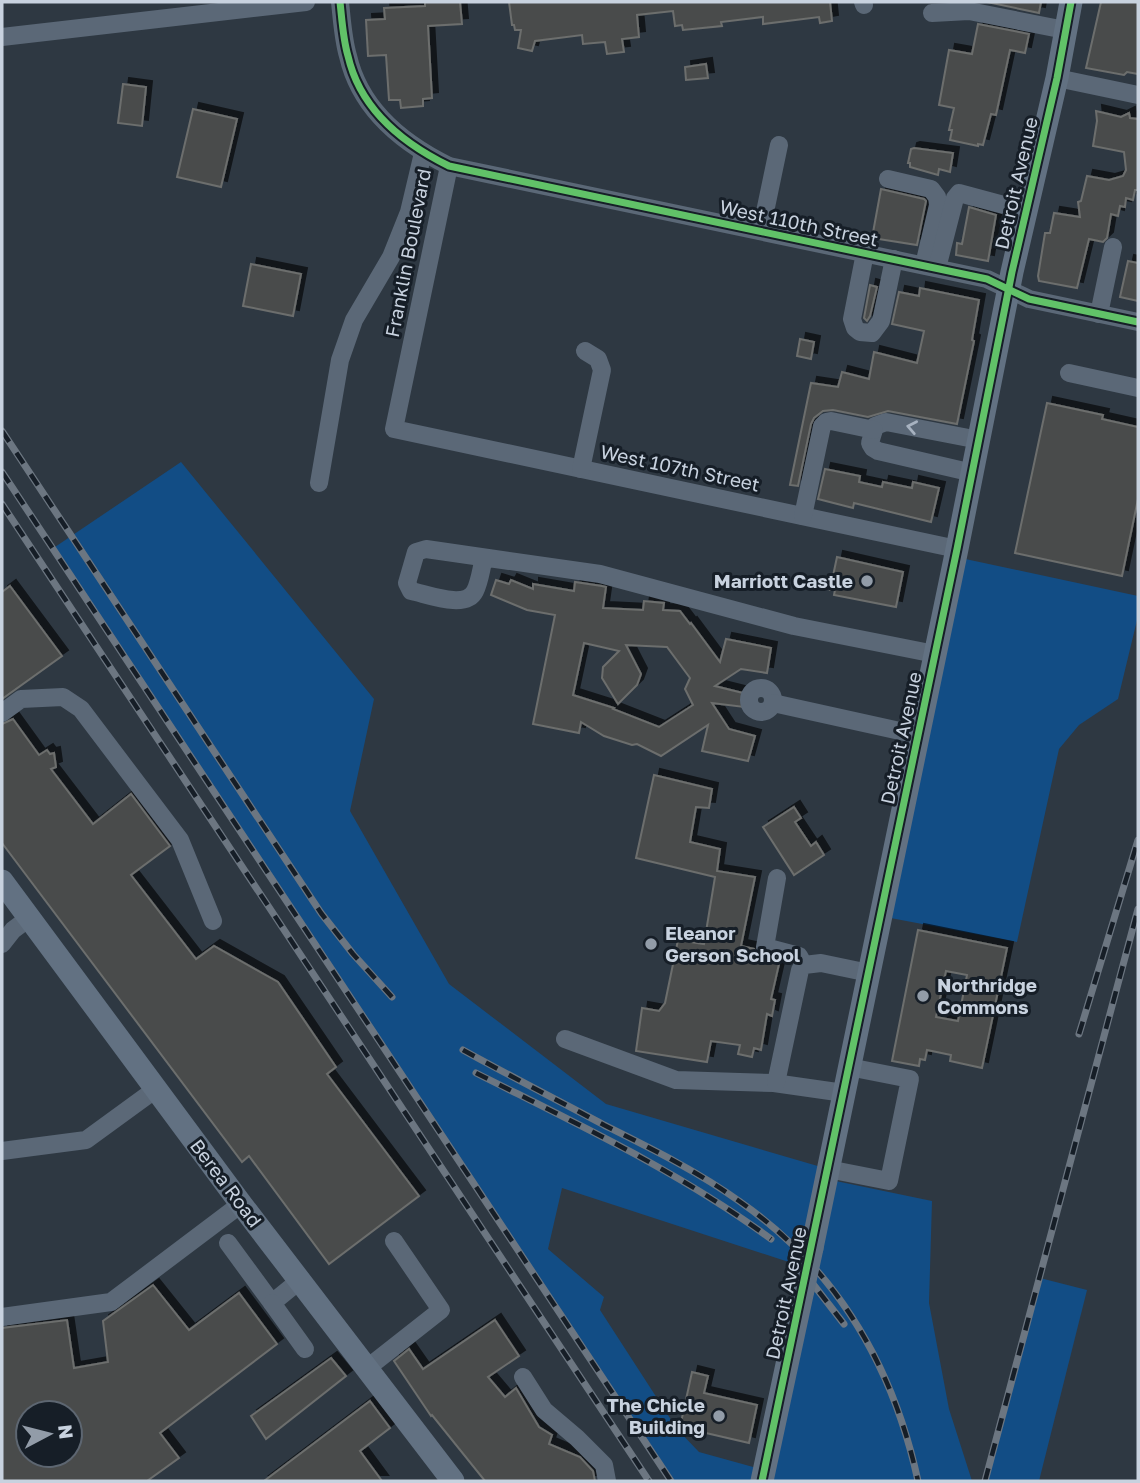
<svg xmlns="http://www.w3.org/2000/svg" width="1140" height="1483" viewBox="0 0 1140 1483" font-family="'Golos Text',sans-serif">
<defs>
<filter id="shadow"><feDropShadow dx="6" dy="-6" stdDeviation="0" flood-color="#0009"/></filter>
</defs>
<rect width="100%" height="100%" fill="#2e3842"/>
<!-- green -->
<g fill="#124d85" fill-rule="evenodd">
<path d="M 181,462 L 374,699 L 350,811 L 449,984 L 606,1104 L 828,1169 L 826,1179 L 932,1201 L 929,1303 L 949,1409 L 972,1481 L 671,1481 L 52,549 ZM 562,1188 L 807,1268 L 764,1470 L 699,1452 L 677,1429 L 600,1310 L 604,1297 L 548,1249 Z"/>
<path d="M 956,557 L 1138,596 L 1138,616 L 1118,699 L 1079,725 L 1059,749 L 1017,942 L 880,916 Z"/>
<path d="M 1040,1278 L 1087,1290 L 1039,1481 L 984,1481 Z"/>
</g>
<!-- building -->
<g fill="#4a4c4b" stroke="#6c6e6d" stroke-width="2" fill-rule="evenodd" filter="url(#shadow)">
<path d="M 425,2 L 460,2 L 462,24 L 428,26 L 432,98 L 423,99 L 423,106 L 401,108 L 400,100 L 389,100 L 386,55 L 368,56 L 366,20 L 385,19 L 384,8 L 425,6 Z"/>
<path d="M 509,2 L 830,2 L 832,21 L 820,23 L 819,17 L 763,24 L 763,17 L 721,22 L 722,26 L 683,30 L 682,25 L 675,26 L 673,11 L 637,15 L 639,37 L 622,39 L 624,52 L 607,54 L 605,42 L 583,44 L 582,35 L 535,41 L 532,51 L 518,48 L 521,30 L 515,30 L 514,25 L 512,25 Z"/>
<path d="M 987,2 L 1041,2 L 1039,13 Z"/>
<path d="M 1101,2 L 1138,2 L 1138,74 L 1127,72 L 1124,75 L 1086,68 Z"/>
<path d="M 978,24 L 1029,34 L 1025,53 L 1010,50 L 996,115 L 991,114 L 983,145 L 978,144 L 978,146 L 950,140 L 952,130 L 949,130 L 954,108 L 939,105 L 949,50 L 972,54 Z"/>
<path d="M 706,64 L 708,78 L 686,80 L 685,67 Z"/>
<path d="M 123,84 L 146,87 L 142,126 L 118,123 Z"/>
<path d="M 193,109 L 237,119 L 221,187 L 177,177 Z"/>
<path d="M 1096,111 L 1121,117 L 1129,113 L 1130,118 L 1138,119 L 1138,190 L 1135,190 L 1133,200 L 1126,198 L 1125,207 L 1120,206 L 1118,216 L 1111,214 L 1107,238 L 1103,242 L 1089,239 L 1077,288 L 1039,281 L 1038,276 L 1045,233 L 1050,233 L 1054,213 L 1080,217 L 1078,202 L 1081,201 L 1087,176 L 1109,180 L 1123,176 L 1126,170 L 1124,152 L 1093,146 L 1097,121 Z"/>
<path d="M 914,148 L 953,153 L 950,172 L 939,169 L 938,175 L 910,167 L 910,163 L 908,163 L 911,149 Z"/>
<path d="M 881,189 L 924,199 L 926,201 L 917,245 L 872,238 Z"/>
<path d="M 969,207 L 996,215 L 988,261 L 956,255 L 957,243 L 962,244 Z"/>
<path d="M 1128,261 L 1138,263 L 1138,301 L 1120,297 Z"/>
<path d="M 251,264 L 301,274 L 293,316 L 243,306 Z"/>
<path d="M 870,285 L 877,287 L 870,316 L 867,321 L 864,318 Z"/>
<path d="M 920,288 L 979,300 L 972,340 L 974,341 L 957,424 L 888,411 L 868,417 L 833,410 L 823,411 L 814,418 L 811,424 L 798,486 L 790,485 L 811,383 L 838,387 L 842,372 L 869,379 L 874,352 L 917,363 L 924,331 L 892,324 L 899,292 L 919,296 Z"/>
<path d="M 800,339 L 814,342 L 811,359 L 797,356 Z"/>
<path d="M 1047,403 L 1103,415 L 1102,419 L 1138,427 L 1138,499 L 1122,576 L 1015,553 Z"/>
<path d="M 825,469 L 860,476 L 859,482 L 882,487 L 883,482 L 912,488 L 913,482 L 939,488 L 931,522 L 854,503 L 853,508 L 818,499 Z"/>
<path d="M 837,557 L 903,572 L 896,607 L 834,595 L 835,590 L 830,590 Z"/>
<path d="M 496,580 L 509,584 L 511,580 L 533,589 L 533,584 L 574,591 L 575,582 L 602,586 L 606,587 L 603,608 L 643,610 L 644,601 L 664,603 L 663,610 L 680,611 L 690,624 L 691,623 L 720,662 L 726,639 L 771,648 L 767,673 L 741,669 L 715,686 L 747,694 L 744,707 L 712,703 L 729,729 L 755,736 L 748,761 L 702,751 L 708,725 L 661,756 L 637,744 L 632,745 L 604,736 L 581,722 L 579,733 L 533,724 L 555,615 L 527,610 L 491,595 ZM 584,643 L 619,651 L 603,667 L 602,678 L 618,704 L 637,685 L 641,674 L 626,645 L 667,647 L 690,678 L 685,689 L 693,705 L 659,727 L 613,709 L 614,708 L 573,695 Z"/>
<path d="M 10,586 L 62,656 L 2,699 L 2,592 Z"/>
<path d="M 13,719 L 39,755 L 47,750 L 50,754 L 54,753 L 56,767 L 51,769 L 93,824 L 131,794 L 170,846 L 131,875 L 196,959 L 214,946 L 278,982 L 336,1067 L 327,1074 L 419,1196 L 329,1264 L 249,1156 L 242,1162 L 2,843 L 2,724 Z"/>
<path d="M 654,775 L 712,789 L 709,808 L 696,807 L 690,842 L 720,849 L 717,871 L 755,877 L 741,946 L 754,949 L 758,956 L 772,961 L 772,963 L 779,964 L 771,999 L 775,1000 L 772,1016 L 767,1014 L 761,1050 L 754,1048 L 752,1057 L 738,1054 L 740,1045 L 711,1041 L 707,1062 L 636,1051 L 642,1008 L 659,1011 L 665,1003 L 678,940 L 704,944 L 715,877 L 636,858 Z"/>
<path d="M 794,807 L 801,818 L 795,822 L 811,846 L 816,842 L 824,855 L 794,875 L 763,827 Z"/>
<path d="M 918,930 L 1007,948 L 982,1068 L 950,1061 L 951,1055 L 927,1050 L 925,1060 L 920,1059 L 919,1066 L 892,1061 ZM 946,971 L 967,975 L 958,1021 L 936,1017 Z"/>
<path d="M 153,1285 L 189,1330 L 239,1293 L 277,1344 L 160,1433 L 179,1458 L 147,1481 L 2,1481 L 2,1328 L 67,1320 L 74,1368 L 108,1362 L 103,1321 ZM 28,1413 L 70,1413 L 70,1455 L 28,1455 Z"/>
<path d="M 495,1320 L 519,1356 L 488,1377 L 505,1397 L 516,1388 L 539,1427 L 552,1435 L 549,1444 L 580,1457 L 593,1471 L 595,1481 L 485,1481 L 432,1415 L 431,1416 L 394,1361 L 409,1349 L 423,1369 Z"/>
<path d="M 331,1358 L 346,1376 L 266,1439 L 251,1416 Z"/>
<path d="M 692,1372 L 708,1376 L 704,1393 L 757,1405 L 749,1443 L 680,1427 Z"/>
<path d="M 370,1401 L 390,1428 L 360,1451 L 382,1481 L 264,1481 Z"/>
</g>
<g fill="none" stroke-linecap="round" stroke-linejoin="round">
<!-- minor -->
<g stroke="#5b6877" stroke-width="18">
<path d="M 340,2 C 342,20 343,39 348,56 C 360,109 402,143 449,166 L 987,279 L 1029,299 L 1138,322"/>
<path d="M 863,2 L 864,5"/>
<path d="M 932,13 L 969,11 L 1065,30"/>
<path d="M 2,37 L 306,2"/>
<path d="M 1057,78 L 1138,95"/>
<path d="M 449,166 L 394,429 L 957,549"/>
<path d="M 888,179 L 931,189 L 937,197 L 938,205 L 924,265"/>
<path d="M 761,231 L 779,145"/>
<path d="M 865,253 L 852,319 L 855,328 L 860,332 L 872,333 L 881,321 L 894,259"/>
<path d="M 937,268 L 955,198 L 959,193 L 1026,211"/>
<path d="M 1099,314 L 1113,247"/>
<path d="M 1069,373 L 1138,388"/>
<path d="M 581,469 L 602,370 L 598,359 L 585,351"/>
<path d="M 973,473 L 878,451 L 873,448 L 870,443 L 875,426 L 886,422 L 979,440"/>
<path d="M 319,483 L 340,360 L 354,320 L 391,257 L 409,212 L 423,153"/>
<path d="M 803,516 L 822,426 L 826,422 L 831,421 L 874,430"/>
<path d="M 484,558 C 481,569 480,581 475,591 C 466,610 427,594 411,591 L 407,583 L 416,552 L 426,549 L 600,574 L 794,626 L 935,654"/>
<circle cx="761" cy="700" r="12"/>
<path d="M 773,703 L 918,735"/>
<path d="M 2,713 L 21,699 L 63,697 L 81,709 L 180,840 L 213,921"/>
<path d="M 777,878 L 765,947 L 799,956 L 804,965"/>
<path d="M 2,944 L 13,930 L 29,918"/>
<path d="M 565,1039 L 676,1080 L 774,1083 L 844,1093"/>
<path d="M 776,1083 L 800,970 L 804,965 L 821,963 L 869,973"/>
<path d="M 2,1151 L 86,1140 L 156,1089"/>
<path d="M 828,1169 L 889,1181 L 910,1079 L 849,1067"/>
<path d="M 228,1243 L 272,1303 L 299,1281"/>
<path d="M 272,1303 L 305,1349"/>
<path d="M 2,1317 L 111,1302 L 241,1204"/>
<path d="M 366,1369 L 441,1310 L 394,1241"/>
<path d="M 523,1377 L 544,1410 L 577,1438 L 604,1465 L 607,1481"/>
</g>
<!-- major -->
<g stroke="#627182" stroke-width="23">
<path d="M 2,881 L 241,1204 L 453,1481"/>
<path d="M 812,1248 L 957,549 L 1012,272 L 1057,78 L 1071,2"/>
<path d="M 762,1481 L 803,1290"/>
</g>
<defs>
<g id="rail">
<path d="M 2,431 L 321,913 L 353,954 L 392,997"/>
<path d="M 2,472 L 671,1481"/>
<path d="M 2,504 L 649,1481"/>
<path d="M 1079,1034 L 1138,840"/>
<path d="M 463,1050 C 510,1076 557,1100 604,1125 C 650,1148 697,1171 739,1201 C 837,1269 893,1366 918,1481"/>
<path d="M 476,1073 C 577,1124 680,1172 771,1239"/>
<path d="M 803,1271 L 844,1324"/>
<path d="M 985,1481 L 1138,909"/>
</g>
</defs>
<!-- rail casing -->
<use href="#rail" stroke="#6c7681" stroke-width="7"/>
<!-- rail -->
<use href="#rail" stroke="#161e27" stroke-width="4.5" stroke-dasharray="13" stroke-linecap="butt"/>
<!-- major-bridge -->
<path stroke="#627182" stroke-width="23" d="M 803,1290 L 812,1248"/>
<defs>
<g id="cycleway">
<path d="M 340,2 C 342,20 343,39 348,56 C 360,109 402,143 449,166 L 987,279 L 1029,299 L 1138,322"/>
<path d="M 762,1481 L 957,549 L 1012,272 L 1057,78 L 1071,2"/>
</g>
</defs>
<!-- cycleway casing -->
<use href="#cycleway" stroke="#161e27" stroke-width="11"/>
<!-- cycleway -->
<use href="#cycleway" stroke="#61c268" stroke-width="7"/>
</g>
<!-- one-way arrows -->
<defs><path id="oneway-chevron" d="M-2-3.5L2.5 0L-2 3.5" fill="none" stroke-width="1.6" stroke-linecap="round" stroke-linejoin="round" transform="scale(1.75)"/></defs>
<use stroke="#a7b2c0" href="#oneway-chevron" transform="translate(912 427) rotate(-169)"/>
<!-- markers -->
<g fill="#929ca8" stroke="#161e27" stroke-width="2.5">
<circle cx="867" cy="581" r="7"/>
<circle cx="651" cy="944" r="7"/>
<circle cx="923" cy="996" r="7"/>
<circle cx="719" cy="1416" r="7"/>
</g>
<g text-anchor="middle" stroke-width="6" stroke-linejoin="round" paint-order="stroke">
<!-- street labels -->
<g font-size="19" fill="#c8d2df" stroke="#161e27">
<text transform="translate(1016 183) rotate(-77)" y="7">Detroit Avenue</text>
<text transform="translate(799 223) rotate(12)" y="7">West 110th Street</text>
<text transform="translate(408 253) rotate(-79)" y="7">Franklin Boulevard</text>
<text transform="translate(680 468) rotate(12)" y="7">West 107th Street</text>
<text transform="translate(901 738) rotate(-78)" y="7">Detroit Avenue</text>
<text transform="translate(226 1183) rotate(53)" y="7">Berea Road</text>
<text transform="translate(786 1293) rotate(-78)" y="7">Detroit Avenue</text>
</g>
<!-- poi labels -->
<g font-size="19" font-weight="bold" fill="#c8d2df" stroke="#161e27" text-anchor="end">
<text x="853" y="588">Marriott Castle</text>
<text x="665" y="940" text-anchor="start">Eleanor<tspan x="665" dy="22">Gerson School</tspan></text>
<text x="937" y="992" text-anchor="start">Northridge<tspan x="937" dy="22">Commons</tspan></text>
<text x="705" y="1412">The Chicle<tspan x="705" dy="22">Building</tspan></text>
</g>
</g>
<!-- border -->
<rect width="1140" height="1483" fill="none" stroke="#c8d2df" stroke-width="7"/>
<!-- north arrow -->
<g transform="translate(49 1434) rotate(83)"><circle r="33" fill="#161e27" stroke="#5d6671" stroke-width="2"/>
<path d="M0-5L12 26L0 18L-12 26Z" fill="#929ca8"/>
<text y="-10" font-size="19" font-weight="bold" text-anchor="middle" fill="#c8d2df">N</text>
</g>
</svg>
